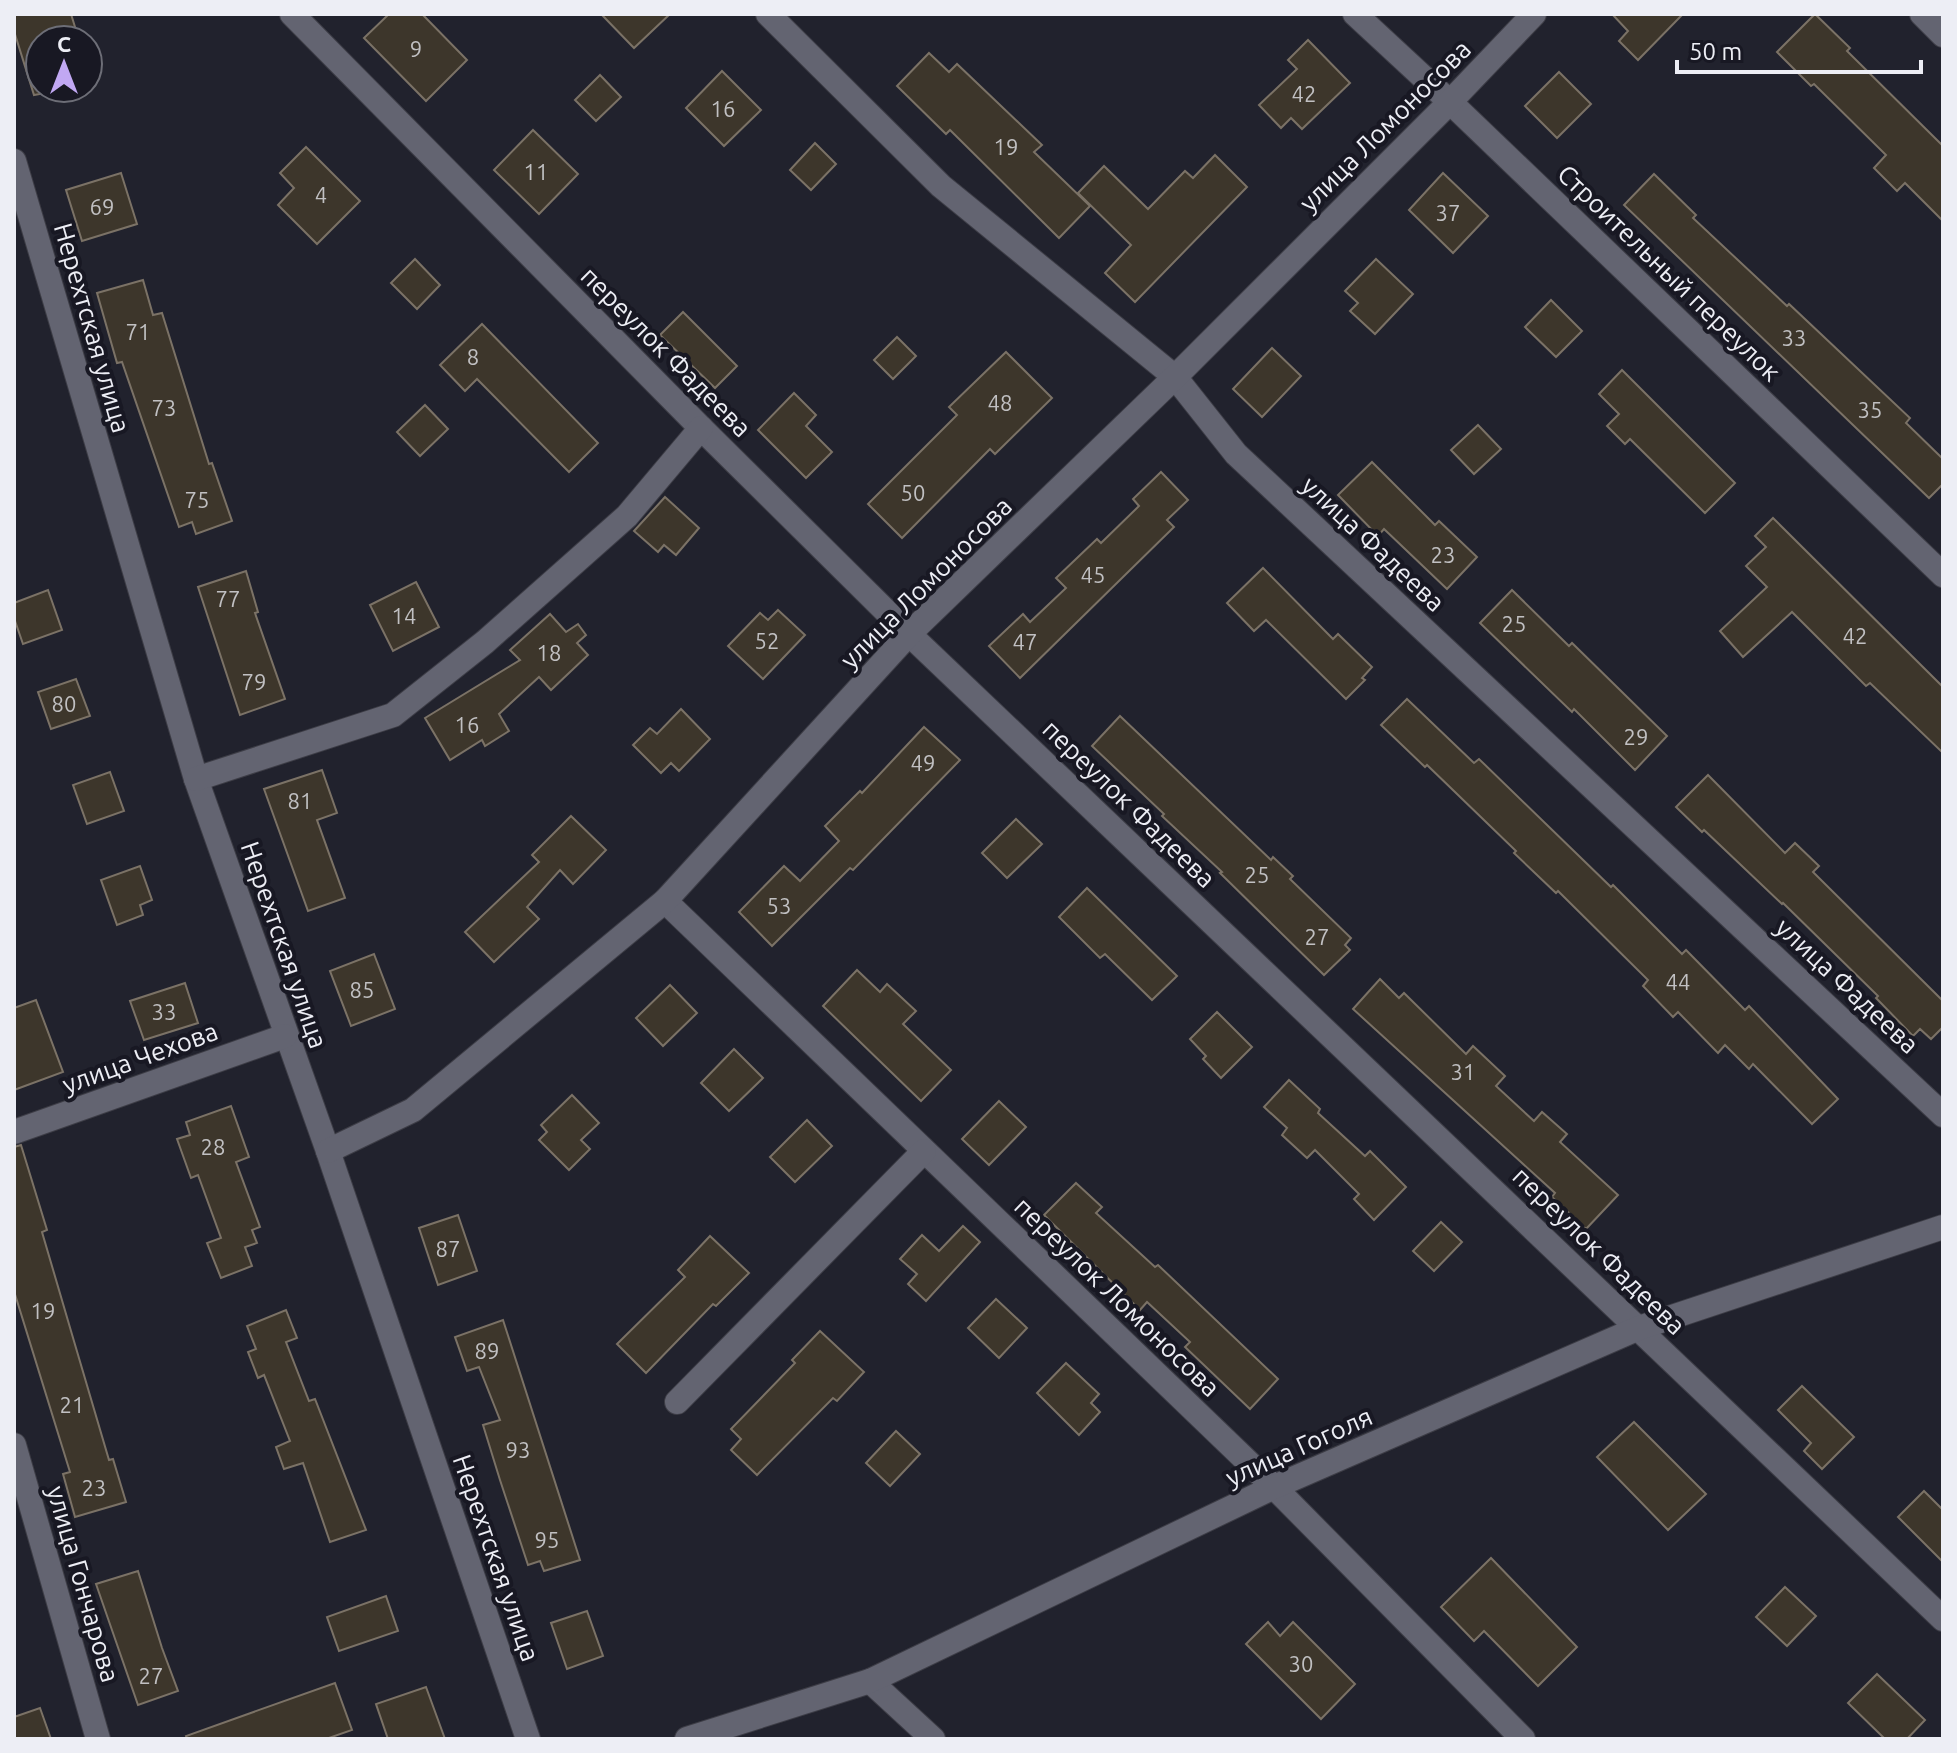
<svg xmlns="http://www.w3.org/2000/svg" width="1957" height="1753" viewBox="0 0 1957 1753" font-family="Ubuntu,sans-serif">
<rect width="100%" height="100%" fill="#21222d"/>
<!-- building -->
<g fill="#3d362b" stroke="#7b7266" stroke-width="2">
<path d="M 14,14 L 71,14 L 79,40 L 40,40 L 40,94 L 34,95 L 14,31 Z"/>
<path d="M 389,14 L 422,14 L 467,60 L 426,101 L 364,38 Z"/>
<path d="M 601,14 L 670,14 L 634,48 Z"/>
<path d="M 1612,14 L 1683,14 L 1638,60 L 1619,41 L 1628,31 Z"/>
<path d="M 1815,14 L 1850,48 L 1847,51 L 1943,146 L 1943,221 L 1905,183 L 1897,191 L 1874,168 L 1886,155 L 1814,84 L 1811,86 L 1777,52 Z"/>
<path d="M 1308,40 L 1350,83 L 1302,129 L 1291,118 L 1281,128 L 1259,105 L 1297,69 L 1288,60 Z"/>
<path d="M 929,53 L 949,72 L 957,64 L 1042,145 L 1034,152 L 1090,206 L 1059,238 L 950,130 L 946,134 L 897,86 Z"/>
<path d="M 722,71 L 761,110 L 724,146 L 686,108 Z"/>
<path d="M 1559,72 L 1591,104 L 1557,138 L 1525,106 Z"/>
<path d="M 600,75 L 621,97 L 596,121 L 575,100 Z"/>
<path d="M 533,130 L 578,174 L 539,214 L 494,170 Z"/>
<path d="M 815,143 L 836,164 L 811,190 L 790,170 Z"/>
<path d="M 306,147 L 360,201 L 317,244 L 278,205 L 294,188 L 280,173 Z"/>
<path d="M 1215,155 L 1247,187 L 1135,302 L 1105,273 L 1131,245 L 1078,193 L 1104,166 L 1148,209 L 1185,171 L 1193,178 Z"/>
<path d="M 121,173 L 137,224 L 82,241 L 66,190 Z"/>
<path d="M 1443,173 L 1488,216 L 1453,253 L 1409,210 Z"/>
<path d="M 1654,174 L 1696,215 L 1693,218 L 1787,306 L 1789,304 L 1910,418 L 1906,423 L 1943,459 L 1943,484 L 1929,498 L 1624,205 Z"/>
<path d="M 415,259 L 440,285 L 417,309 L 391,283 Z"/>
<path d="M 1376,259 L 1413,294 L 1375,334 L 1350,311 L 1358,303 L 1345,291 Z"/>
<path d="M 143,280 L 153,315 L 162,313 L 209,464 L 212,463 L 232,521 L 196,534 L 192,522 L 179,527 L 122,362 L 117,363 L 97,293 Z"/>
<path d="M 1551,300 L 1582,331 L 1556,357 L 1525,327 Z"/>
<path d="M 683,312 L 737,366 L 715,388 L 660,335 Z"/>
<path d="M 482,324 L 598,443 L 569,472 L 477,379 L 465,391 L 440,365 Z"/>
<path d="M 897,337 L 916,356 L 893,379 L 874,360 Z"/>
<path d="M 1272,348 L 1301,376 L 1262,417 L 1233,389 Z"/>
<path d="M 1006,352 L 1052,398 L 995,454 L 990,449 L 902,538 L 868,504 L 957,415 L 949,407 Z"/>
<path d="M 1622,370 L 1735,483 L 1705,513 L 1630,439 L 1625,444 L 1607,426 L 1619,414 L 1599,394 Z"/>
<path d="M 794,393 L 816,415 L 806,426 L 832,452 L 806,478 L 758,430 Z"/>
<path d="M 425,405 L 448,429 L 420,456 L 397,432 Z"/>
<path d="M 1478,425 L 1501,449 L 1474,474 L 1451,450 Z"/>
<path d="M 1372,462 L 1435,525 L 1439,521 L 1477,557 L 1447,589 L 1384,529 L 1378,536 L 1338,495 Z"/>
<path d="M 1161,472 L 1188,500 L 1167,520 L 1174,527 L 1020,678 L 989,646 L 1023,614 L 1030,622 L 1066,588 L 1056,578 L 1097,539 L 1101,543 L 1139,506 L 1133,499 Z"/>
<path d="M 665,497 L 699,528 L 676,555 L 664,545 L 658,552 L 634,531 Z"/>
<path d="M 1773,518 L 1943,687 L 1943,753 L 1870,683 L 1866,686 L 1792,612 L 1743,657 L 1720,631 L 1767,587 L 1746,566 L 1766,547 L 1755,536 Z"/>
<path d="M 1263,568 L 1333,639 L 1338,634 L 1372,667 L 1362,678 L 1365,680 L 1346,699 L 1266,620 L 1254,631 L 1227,603 Z"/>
<path d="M 246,571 L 258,612 L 255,613 L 285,699 L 240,715 L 198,587 Z"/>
<path d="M 416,582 L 439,627 L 393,651 L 370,605 Z"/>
<path d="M 48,590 L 62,630 L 23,644 L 14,618 L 14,603 Z"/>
<path d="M 1512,590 L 1569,646 L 1572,643 L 1667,736 L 1635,770 L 1574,709 L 1572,712 L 1480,623 Z"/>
<path d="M 778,610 L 805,635 L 763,679 L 728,646 L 760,613 L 768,620 Z"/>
<path d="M 550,614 L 566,632 L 578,624 L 586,635 L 577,643 L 588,655 L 551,690 L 539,677 L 499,714 L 509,731 L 485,746 L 482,740 L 450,760 L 425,718 L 520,660 L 510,650 Z"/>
<path d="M 76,679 L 90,716 L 51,729 L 38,692 Z"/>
<path d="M 1407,699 L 1474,763 L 1479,759 L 1611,887 L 1613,885 L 1682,954 L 1686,950 L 1745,1010 L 1749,1006 L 1838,1099 L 1812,1124 L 1753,1064 L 1749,1069 L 1725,1045 L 1718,1053 L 1678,1012 L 1673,1017 L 1643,986 L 1648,980 L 1558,891 L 1556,893 L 1514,853 L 1516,851 L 1427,765 L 1425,767 L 1381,725 Z"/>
<path d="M 681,709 L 710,739 L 679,771 L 671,763 L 661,773 L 633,745 L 650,728 L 657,734 Z"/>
<path d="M 1120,716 L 1271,860 L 1273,857 L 1293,876 L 1290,879 L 1351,938 L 1345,945 L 1350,950 L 1324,975 L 1220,873 L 1222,872 L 1162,816 L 1164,814 L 1092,746 Z"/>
<path d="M 924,727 L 960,760 L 853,870 L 850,868 L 772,946 L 739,912 L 784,866 L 800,881 L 839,841 L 825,826 L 860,791 L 862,793 Z"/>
<path d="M 322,770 L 337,813 L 317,820 L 345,898 L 308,911 L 264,789 Z"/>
<path d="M 110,772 L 124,811 L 87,824 L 73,785 Z"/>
<path d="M 1708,775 L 1785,853 L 1795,843 L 1819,866 L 1813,872 L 1943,1001 L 1943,1027 L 1931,1039 L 1920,1029 L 1913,1036 L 1876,998 L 1878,996 L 1783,903 L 1782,904 L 1704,830 L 1702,832 L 1676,807 Z"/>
<path d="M 571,816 L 606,850 L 573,884 L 560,870 L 527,907 L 539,919 L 494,962 L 465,932 L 539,862 L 532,855 Z"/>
<path d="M 1016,819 L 1042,844 L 1007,878 L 982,853 Z"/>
<path d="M 140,866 L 152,900 L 140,905 L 143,915 L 117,925 L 101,880 Z"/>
<path d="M 1087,888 L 1177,976 L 1152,1000 L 1105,954 L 1100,958 L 1059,917 Z"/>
<path d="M 374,954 L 395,1009 L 351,1026 L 330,971 Z"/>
<path d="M 857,970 L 880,992 L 887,984 L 916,1011 L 903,1024 L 951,1070 L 921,1101 L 823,1006 Z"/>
<path d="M 1380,979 L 1399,998 L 1404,993 L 1466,1054 L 1473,1046 L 1505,1076 L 1496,1086 L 1534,1121 L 1542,1112 L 1567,1134 L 1560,1142 L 1618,1195 L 1586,1229 L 1552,1197 L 1555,1193 L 1353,1009 Z"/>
<path d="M 185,983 L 198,1023 L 144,1040 L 130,1001 Z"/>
<path d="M 670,985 L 697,1013 L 663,1046 L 636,1018 Z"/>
<path d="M 36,1000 L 63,1072 L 14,1090 L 14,1008 Z"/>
<path d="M 1217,1012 L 1252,1047 L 1221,1078 L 1203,1059 L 1206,1056 L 1190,1039 Z"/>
<path d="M 734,1049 L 763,1078 L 729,1111 L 701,1083 Z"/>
<path d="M 1289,1080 L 1320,1109 L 1318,1113 L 1365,1156 L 1370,1151 L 1406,1187 L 1374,1220 L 1354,1199 L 1359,1194 L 1315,1150 L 1307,1158 L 1282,1135 L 1287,1128 L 1264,1107 Z"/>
<path d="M 572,1095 L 599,1123 L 581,1140 L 590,1149 L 569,1170 L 539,1140 L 547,1132 L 541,1125 Z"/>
<path d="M 999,1101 L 1026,1127 L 989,1165 L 962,1139 Z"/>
<path d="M 231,1106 L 249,1157 L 236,1162 L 260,1227 L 252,1230 L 257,1243 L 245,1247 L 252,1266 L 221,1278 L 207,1243 L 221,1238 L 198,1175 L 191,1178 L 177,1139 L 190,1135 L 186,1122 Z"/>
<path d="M 807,1120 L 832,1146 L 795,1182 L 770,1157 Z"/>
<path d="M 21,1145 L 47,1230 L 42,1232 L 71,1331 L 109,1460 L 113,1459 L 126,1502 L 75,1517 L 63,1474 L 70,1472 L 14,1291 L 14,1147 Z"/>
<path d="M 1076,1183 L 1102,1207 L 1096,1213 L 1155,1267 L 1158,1265 L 1278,1379 L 1250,1409 L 1185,1347 L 1190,1342 L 1147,1302 L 1140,1310 L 1044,1215 Z"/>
<path d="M 458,1215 L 477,1271 L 438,1285 L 419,1228 Z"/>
<path d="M 1441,1222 L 1462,1242 L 1434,1271 L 1413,1251 Z"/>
<path d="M 963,1226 L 980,1242 L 926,1301 L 908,1284 L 917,1274 L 900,1259 L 922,1235 L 939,1251 Z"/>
<path d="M 710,1236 L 749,1273 L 716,1306 L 713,1304 L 646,1373 L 617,1344 L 685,1277 L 678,1270 Z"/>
<path d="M 996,1299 L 1027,1328 L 999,1358 L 968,1328 Z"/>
<path d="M 286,1310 L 297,1338 L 286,1342 L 309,1401 L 315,1399 L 366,1530 L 330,1542 L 303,1463 L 284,1469 L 276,1447 L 290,1441 L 264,1375 L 258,1378 L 248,1352 L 256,1349 L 247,1326 Z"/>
<path d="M 503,1320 L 580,1560 L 544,1571 L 540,1561 L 528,1565 L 500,1480 L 483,1425 L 500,1420 L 479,1367 L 467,1371 L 455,1337 Z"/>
<path d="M 820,1331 L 864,1372 L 837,1401 L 833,1398 L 757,1475 L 731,1450 L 741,1439 L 731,1429 L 795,1363 L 792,1360 Z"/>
<path d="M 1066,1363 L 1099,1394 L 1091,1403 L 1100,1412 L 1079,1435 L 1037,1393 Z"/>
<path d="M 1802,1386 L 1854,1437 L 1822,1469 L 1804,1451 L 1811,1443 L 1778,1410 Z"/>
<path d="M 1634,1422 L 1706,1494 L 1668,1530 L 1597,1457 Z"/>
<path d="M 896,1431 L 920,1454 L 890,1486 L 866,1463 Z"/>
<path d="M 1924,1491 L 1943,1510 L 1943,1562 L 1898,1517 Z"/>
<path d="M 1491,1558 L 1577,1647 L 1538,1686 L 1484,1631 L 1474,1641 L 1441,1607 Z"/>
<path d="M 138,1571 L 162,1648 L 178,1691 L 138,1705 L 96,1584 Z"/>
<path d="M 1785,1587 L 1816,1616 L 1787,1646 L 1756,1617 Z"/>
<path d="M 386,1596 L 398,1631 L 339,1651 L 327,1617 Z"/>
<path d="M 587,1611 L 603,1656 L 567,1669 L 551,1623 Z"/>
<path d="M 1268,1622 L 1280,1636 L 1293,1622 L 1355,1684 L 1321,1719 L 1246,1644 Z"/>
<path d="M 1877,1674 L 1925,1720 L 1907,1739 L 1885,1739 L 1848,1703 Z"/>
<path d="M 335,1683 L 352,1730 L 326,1739 L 187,1739 L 186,1736 Z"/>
<path d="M 426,1687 L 445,1739 L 388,1739 L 376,1704 Z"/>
<path d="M 40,1708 L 51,1739 L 14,1739 L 14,1717 Z"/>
</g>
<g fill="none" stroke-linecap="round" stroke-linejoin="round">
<defs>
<g id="minor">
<path d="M 292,14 L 701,428 L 909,634 L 1943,1619"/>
<path d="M 768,14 L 941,186 L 1175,377 L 1236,454 L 1943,1115"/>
<path d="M 1355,14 L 1450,102 L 1943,575"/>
<path d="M 1922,14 L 1943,35"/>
<path d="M 14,161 L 196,779 L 328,1151 L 528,1739"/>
<path d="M 196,779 L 393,715 L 485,642 L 627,516 L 701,428"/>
<path d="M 665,901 L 1274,1487 L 1523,1739"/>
<path d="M 14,1132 L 285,1036"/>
<path d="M 328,1151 L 413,1110 L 665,901 L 909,634 L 1175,377 L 1450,102 L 1534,14"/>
<path d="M 677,1402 L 924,1151"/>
<path d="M 14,1445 L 98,1739"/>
<path d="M 870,1681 L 933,1739"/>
<path d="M 687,1739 L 870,1681 L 1274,1487 L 1639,1328 L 1943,1227"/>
</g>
</defs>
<!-- minor casing -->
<use href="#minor" stroke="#3d3d46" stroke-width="26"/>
<!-- minor -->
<use href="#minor" stroke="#636471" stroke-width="24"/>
</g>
<g text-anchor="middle" stroke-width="8" stroke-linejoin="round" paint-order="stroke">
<!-- number labels -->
<g font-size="22" fill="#c1c0c2">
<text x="416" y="57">9</text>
<text x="1304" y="102">42</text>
<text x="723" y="117">16</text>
<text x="1006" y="155">19</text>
<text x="536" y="180">11</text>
<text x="321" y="203">4</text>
<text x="102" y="215">69</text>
<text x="1448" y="221">37</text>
<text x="138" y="340">71</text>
<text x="1794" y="346">33</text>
<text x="473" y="365">8</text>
<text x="1000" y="411">48</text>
<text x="164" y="416">73</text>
<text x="1870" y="418">35</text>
<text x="913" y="501">50</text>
<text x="197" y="508">75</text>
<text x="1443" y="563">23</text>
<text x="1093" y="583">45</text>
<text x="228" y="607">77</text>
<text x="404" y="624">14</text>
<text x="1514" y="632">25</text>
<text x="1855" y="644">42</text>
<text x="767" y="649">52</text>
<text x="1025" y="650">47</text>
<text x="549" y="661">18</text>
<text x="254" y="690">79</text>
<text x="64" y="712">80</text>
<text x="467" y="733">16</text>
<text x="1636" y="745">29</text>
<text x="923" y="771">49</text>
<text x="300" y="809">81</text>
<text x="1257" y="883">25</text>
<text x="779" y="914">53</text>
<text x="1317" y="945">27</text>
<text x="1678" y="990">44</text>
<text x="362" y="998">85</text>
<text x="164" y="1020">33</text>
<text x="1463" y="1080">31</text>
<text x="213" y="1155">28</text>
<text x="448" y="1257">87</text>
<text x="43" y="1319">19</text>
<text x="487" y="1359">89</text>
<text x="72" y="1413">21</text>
<text x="518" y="1458">93</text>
<text x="94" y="1496">23</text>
<text x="547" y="1548">95</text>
<text x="1301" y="1672">30</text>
<text x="151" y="1684">27</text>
</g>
<!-- street labels -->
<g font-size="26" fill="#edeef5" stroke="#181823">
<text transform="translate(1385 126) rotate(-45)" y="9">улица Ломоносова</text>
<text transform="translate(1669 273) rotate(44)" y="9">Строительный переулок</text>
<text transform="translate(92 328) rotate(74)" y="9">Нерехтская улица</text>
<text transform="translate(666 352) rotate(45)" y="9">переулок Фадеева</text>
<text transform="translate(1373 544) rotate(43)" y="9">улица Фадеева</text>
<text transform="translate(926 583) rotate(-45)" y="9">улица Ломоносова</text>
<text transform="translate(1129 804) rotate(44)" y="9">переулок Фадеева</text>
<text transform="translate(284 945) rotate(71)" y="9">Нерехтская улица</text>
<text transform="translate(1847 986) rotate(43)" y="9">улица Фадеева</text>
<text transform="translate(140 1058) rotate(-20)" y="9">улица Чехова</text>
<text transform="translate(1599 1251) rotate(44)" y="9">переулок Фадеева</text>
<text transform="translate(1117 1297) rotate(44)" y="9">переулок Ломоносова</text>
<text transform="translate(1299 1447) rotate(-24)" y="9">улица Гоголя</text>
<text transform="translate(496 1558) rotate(71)" y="9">Нерехтская улица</text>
<text transform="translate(83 1584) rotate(74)" y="9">улица Гончарова</text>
</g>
</g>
<!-- border -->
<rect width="1957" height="1753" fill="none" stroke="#edeef5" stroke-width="32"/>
<!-- north arrow -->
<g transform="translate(64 64)"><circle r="38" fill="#181823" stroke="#6d6e77" stroke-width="2"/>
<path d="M0-6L14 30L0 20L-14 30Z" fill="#c1a8f3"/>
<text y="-12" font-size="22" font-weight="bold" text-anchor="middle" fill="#edeef5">С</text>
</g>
<!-- scale -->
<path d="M1677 60v12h244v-12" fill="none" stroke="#edeef5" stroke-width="4"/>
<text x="1689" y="60" font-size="24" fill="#edeef5" stroke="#181823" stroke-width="6" paint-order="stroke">50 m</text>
</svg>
